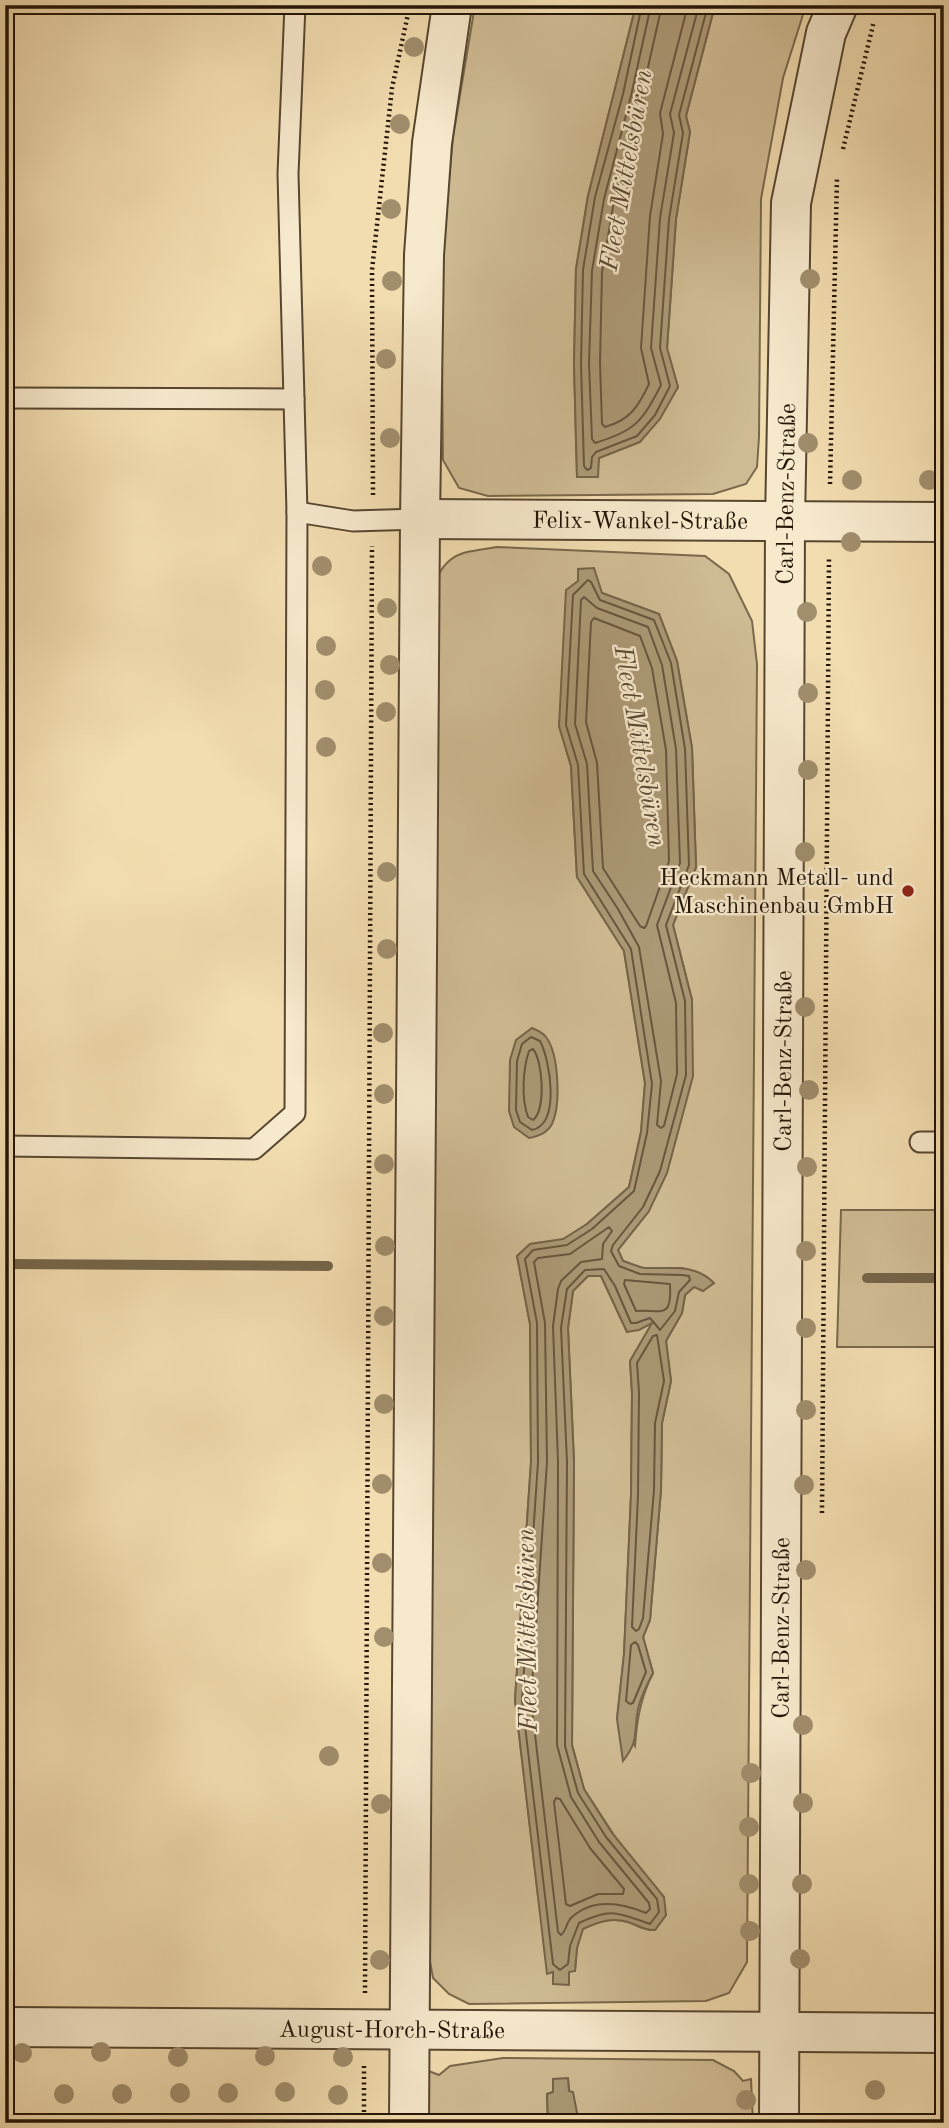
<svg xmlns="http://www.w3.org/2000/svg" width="949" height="2128" viewBox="0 0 949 2128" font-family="'Old Standard TT',serif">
<rect width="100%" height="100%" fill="#f2ddb0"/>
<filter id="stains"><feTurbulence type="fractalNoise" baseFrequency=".00286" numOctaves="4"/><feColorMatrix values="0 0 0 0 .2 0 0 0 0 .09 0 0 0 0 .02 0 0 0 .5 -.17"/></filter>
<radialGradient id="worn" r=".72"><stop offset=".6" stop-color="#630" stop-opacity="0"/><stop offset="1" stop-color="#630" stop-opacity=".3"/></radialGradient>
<!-- green -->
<g fill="#cfbb93" stroke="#79684c" stroke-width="2" fill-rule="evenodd">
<path d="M 475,5 L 636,5 L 588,196 L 576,269 L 574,364 L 577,476 L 599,458 L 640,442 L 678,387 L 667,349 L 676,219 L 690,132 L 686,116 L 715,5 L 806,5 L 783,78 L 761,199 L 759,437 L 757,467 L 746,484 L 713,494 L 488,496 L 459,488 L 443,460 L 441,268 L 453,137 Z"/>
<path d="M 497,547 L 705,556 L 729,574 L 752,621 L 757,664 L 747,1962 L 729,1993 L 706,2001 L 469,2004 L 449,1994 L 433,1978 L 427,1945 L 430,593 C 446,553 456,553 497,547 ZM 578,581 L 602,593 L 659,614 L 677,661 L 692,748 L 696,867 L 673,925 L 692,1000 L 649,1211 L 618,1250 L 623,1261 L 641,1268 L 683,1268 L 694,1287 L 685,1295 L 682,1313 L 666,1341 L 671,1381 L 662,1423 L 661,1490 L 650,1620 L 643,1637 L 653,1673 C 641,1697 637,1718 635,1746 L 617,1719 L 624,1654 L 631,1495 L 632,1393 L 630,1361 L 653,1322 L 627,1332 L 601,1276 L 588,1276 L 573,1291 L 568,1328 L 574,1462 L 572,1745 L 584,1789 L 666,1915 L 655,1930 C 644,1931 638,1925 628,1922 C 610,1917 598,1922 582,1929 L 577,1948 L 575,1971 L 553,1971 L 538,1896 L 515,1700 L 531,1462 L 530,1324 L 517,1256 L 530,1244 L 563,1240 L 587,1224 L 629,1187 L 641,1132 L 645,1083 L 624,951 L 577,877 L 571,766 L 559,726 Z"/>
<path d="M 841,1210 L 944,1210 L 944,1347 L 837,1347 Z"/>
<path d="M 503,2058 L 713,2060 L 734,2071 L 743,2081 L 751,2079 L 753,2123 L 579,2123 L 569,2091 L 568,2079 L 553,2079 L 553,2092 L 547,2094 L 548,2123 L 425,2123 L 426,2083 L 429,2071 L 439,2075 L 450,2066 Z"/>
</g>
<!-- water -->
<g fill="#ac9976" stroke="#756449" stroke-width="2">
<path d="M 636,5 L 715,5 L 686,116 L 690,132 L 676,219 L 667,348 L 678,387 L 660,419 L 640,442 L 599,458 L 598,477 L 577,477 L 574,364 L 576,269 L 588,196 Z"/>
<path d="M 594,568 L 602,593 L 659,614 L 677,661 L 692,748 L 696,867 L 673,925 L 692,1000 L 693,1076 L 667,1173 L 649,1211 L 618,1250 L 623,1261 C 630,1263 637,1267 645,1268 C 670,1269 695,1263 714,1283 L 703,1291 L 694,1287 L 685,1295 L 682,1313 L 666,1341 L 671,1381 L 662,1423 L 661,1490 L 650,1620 L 643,1637 L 653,1673 C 647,1684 641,1696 638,1709 C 633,1734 640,1739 623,1761 L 617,1719 L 624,1654 L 631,1495 L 632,1393 L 630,1361 L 652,1323 L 639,1330 L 627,1332 L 601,1276 L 588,1276 L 573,1291 L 568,1328 L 574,1462 L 572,1745 L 584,1789 L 612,1833 L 664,1897 L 666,1915 L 655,1930 C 645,1931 638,1925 628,1922 C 611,1917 598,1922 583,1929 L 577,1948 L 575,1971 L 569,1972 L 569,1985 L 553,1984 L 553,1972 L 547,1974 L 515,1700 L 531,1462 L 530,1324 L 517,1256 L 530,1244 L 563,1239 L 587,1224 L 629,1187 L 641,1132 L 645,1083 L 624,951 L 577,877 L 571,766 L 559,726 L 566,590 L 578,581 L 578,569 Z"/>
<path d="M 532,1028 C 537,1030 543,1033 546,1037 C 559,1054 561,1105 552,1124 C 547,1133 539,1136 529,1138 L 514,1127 L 509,1111 L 510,1060 L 516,1040 Z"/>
<path d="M 568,2078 L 569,2091 L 573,2092 L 579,2123 L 548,2123 L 547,2094 L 553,2092 L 553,2079 Z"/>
</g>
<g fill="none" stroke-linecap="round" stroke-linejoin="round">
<!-- shore -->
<g stroke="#68563e" stroke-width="2">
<path d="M 642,5 L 623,94 L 595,197 L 583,270 L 581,364 L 584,466 L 587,470 L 591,468 L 592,457 L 596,452 L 637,436 L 655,415 L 670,386 L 660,348 L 669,219 L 683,133 L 679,115 L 708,5"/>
<path d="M 651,5 L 631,96 L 604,199 L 592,271 L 589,363 L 592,439 L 595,443 C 635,431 642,422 661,385 L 651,348 L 660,218 L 674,133 L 670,114 L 699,5"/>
<path d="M 662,5 L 641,98 L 614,201 L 602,272 L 600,363 L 602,424 L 605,427 C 630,420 638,407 649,384 L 641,348 L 650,216 L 663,134 L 660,113 L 688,5"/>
<path d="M 588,580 L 591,582 L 600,600 L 654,620 L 671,663 L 685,749 L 689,865 L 666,925 L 685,1001 L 686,1075 L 660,1171 L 643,1207 L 613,1245 L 611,1251 L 619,1266 L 640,1274 L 682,1275 L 689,1276 L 690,1280 L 679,1292 L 675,1311 L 660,1330 L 650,1318 L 636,1323 L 631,1323 L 615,1286 L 604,1269 L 585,1270 L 567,1289 L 561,1328 L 567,1462 L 565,1746 L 578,1793 L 606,1837 L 657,1899 L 659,1912 L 650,1924 C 618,1913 612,1907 579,1923 L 570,1946 L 568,1964 L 560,1970 L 553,1964 L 522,1700 L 538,1462 L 537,1323 L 525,1259 L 533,1250 L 567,1245 L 592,1229 L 634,1191 L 647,1133 L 652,1084 L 631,949 L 584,874 L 578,765 L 566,725 L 573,595 Z"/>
<path d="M 584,597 L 597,608 L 648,627 L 662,665 L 676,749 L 680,863 L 657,925 L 676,1003 L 677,1074 L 664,1126 L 661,1128 L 657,1125 L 661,1081 L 639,947 L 618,909 L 593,871 L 587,764 L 575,724 L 581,600 Z"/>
<path d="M 594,618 L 640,636 L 652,668 L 666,750 L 669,861 L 646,926 L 644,928 L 640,926 L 603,868 L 597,763 L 586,722 L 591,622 Z"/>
<path d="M 531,1037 L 540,1041 C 550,1060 561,1124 532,1130 L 520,1122 L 516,1110 L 517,1061 L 522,1044 Z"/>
<path d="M 533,1049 C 543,1061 546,1110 533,1120 L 528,1117 C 521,1098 523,1069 529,1051 Z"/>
<path d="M 609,1227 L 612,1231 L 603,1244 L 602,1259 L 581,1262 L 561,1281 L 558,1289 L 553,1326 L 558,1462 L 557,1745 L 571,1797 L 599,1842 L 649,1903 L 650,1909 L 646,1913 C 622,1903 593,1898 572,1917 C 566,1922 567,1930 561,1935 L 558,1932 L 531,1700 L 547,1462 L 545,1323 L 534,1262 L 538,1258 L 570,1254 Z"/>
<path d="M 625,1280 L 670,1284 C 672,1321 661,1309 636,1311 L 624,1284 Z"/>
<path d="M 657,1335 L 664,1381 L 655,1423 L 654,1490 L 643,1618 L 639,1629 L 636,1631 L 632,1627 L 638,1495 L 639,1393 L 637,1363 L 653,1336 Z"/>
<path d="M 635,1642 L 638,1645 L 646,1672 L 633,1703 L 630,1704 L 626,1701 L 631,1645 Z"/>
<path d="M 556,1798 L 560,1799 L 590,1848 L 624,1889 L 623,1894 L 598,1894 L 570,1906 L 566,1904 L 554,1802 Z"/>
</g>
<!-- stream -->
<g stroke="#756449" stroke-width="10">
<path d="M 5,1264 L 328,1266"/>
<path d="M 867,1278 L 944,1278"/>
</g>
<defs>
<g id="service">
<path d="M 5,398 L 294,399"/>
<path d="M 297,512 L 353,521 L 420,519"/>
<path d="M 920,1142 L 944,1142"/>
<path d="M 5,1146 L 254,1149 L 295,1113 L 297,512 L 288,174 L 295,5"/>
</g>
<g id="minor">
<path id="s1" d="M 420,519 L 944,522"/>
<path id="s2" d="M 5,2027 L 944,2033"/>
</g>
<g id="tertiary">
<path d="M 409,2123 L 420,519 L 424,255 L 432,143 L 452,5"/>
<path id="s3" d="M 779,2123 L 785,522 L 791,203 L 826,33 L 838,5"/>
</g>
</defs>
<!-- service casing -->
<use href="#service" stroke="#574630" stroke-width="23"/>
<!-- minor casing -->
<use href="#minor" stroke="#574630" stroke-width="42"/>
<!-- tertiary casing -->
<use href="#tertiary" stroke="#574630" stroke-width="42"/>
<!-- path -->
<g stroke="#231406" stroke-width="4.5" stroke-dasharray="2 3.5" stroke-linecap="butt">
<path d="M 843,149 L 874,21"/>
<path d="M 830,484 L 837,178"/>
<path d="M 373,495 L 372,270 L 392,88 L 410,5"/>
<path d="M 822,1513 L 829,559"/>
<path d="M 365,1993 L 372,546"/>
<path d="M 364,2123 L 364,2065"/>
</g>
<!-- service -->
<use href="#service" stroke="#f7e9cc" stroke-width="19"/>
<!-- minor -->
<use href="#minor" stroke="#f7e9cc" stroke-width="38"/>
<!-- tertiary -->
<use href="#tertiary" stroke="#f7e9cc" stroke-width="38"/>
</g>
<!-- trees -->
<g fill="#a18e6d">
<circle cx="414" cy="47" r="10"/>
<circle cx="400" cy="124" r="10"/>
<circle cx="391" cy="209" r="10"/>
<circle cx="810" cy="279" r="10"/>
<circle cx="392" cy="281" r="10"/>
<circle cx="386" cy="359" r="10"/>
<circle cx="390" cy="438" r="10"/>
<circle cx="808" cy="443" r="10"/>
<circle cx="852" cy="480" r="10"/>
<circle cx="929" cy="480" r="10"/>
<circle cx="851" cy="542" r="10"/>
<circle cx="322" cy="566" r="10"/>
<circle cx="387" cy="608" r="10"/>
<circle cx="807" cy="612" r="10"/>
<circle cx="326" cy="646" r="10"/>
<circle cx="390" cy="665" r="10"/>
<circle cx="325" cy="690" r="10"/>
<circle cx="808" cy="693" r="10"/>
<circle cx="386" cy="712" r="10"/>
<circle cx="326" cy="747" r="10"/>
<circle cx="808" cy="770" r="10"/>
<circle cx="805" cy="852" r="10"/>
<circle cx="387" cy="872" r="10"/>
<circle cx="387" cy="949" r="10"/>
<circle cx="805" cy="1007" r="10"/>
<circle cx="383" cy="1033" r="10"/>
<circle cx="809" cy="1090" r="10"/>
<circle cx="384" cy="1094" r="10"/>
<circle cx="384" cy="1164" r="10"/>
<circle cx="807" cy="1167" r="10"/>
<circle cx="385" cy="1246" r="10"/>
<circle cx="806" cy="1251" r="10"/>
<circle cx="384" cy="1316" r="10"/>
<circle cx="806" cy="1328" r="10"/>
<circle cx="384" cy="1404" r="10"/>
<circle cx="806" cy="1410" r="10"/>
<circle cx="382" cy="1484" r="10"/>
<circle cx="804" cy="1485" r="10"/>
<circle cx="382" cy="1563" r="10"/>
<circle cx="806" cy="1570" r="10"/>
<circle cx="384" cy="1637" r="10"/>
<circle cx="803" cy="1725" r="10"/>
<circle cx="329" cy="1756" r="10"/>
<circle cx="751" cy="1773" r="10"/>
<circle cx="803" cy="1803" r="10"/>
<circle cx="381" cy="1804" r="10"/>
<circle cx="749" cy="1827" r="10"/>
<circle cx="749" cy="1884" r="10"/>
<circle cx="802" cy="1884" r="10"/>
<circle cx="750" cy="1931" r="10"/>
<circle cx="800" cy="1959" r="10"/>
<circle cx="380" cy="1960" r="10"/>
<circle cx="101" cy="2052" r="10"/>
<circle cx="22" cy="2053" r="10"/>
<circle cx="265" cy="2056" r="10"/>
<circle cx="178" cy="2057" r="10"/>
<circle cx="343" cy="2057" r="10"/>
<circle cx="875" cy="2090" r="10"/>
<circle cx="285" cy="2092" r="10"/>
<circle cx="180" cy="2093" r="10"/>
<circle cx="228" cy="2093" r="10"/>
<circle cx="64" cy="2094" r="10"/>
<circle cx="122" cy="2094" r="10"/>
<circle cx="338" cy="2095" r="10"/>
<circle cx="746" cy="2100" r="10"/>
</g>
<!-- markers -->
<circle fill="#8f2418" stroke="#f7e9cc" stroke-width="2.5" cx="908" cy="891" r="7"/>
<g text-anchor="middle" stroke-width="5" stroke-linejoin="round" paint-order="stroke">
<!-- street labels -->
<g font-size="24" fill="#231406" stroke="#f7e9cc">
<text dy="8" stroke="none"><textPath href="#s3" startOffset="1629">Carl-Benz-Straße</textPath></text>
<text dy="8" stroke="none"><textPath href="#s1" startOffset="220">Felix-Wankel-Straße</textPath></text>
<text dy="8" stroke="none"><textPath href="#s3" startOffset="1062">Carl-Benz-Straße</textPath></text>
<text dy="8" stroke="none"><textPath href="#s3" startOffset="495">Carl-Benz-Straße</textPath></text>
<text dy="8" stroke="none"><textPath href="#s2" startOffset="387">August-Horch-Straße</textPath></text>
</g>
<!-- poi labels -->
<g font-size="24" fill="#231406" stroke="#f7e9cc" text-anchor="end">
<text x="894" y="885">Heckmann Metall- und<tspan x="894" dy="28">Maschinenbau GmbH</tspan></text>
</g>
<!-- water labels -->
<g font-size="26" font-style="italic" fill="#5a4933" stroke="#f7e9cc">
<text transform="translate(625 170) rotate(-80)" y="9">Fleet Mittelsbüren</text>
<text transform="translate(641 746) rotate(80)" y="9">Fleet Mittelsbüren</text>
<text transform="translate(526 1630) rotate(-91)" y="9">Fleet Mittelsbüren</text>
</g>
</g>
<!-- margin -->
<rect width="949" height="2128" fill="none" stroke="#f2ddb0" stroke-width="28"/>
<rect x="7" y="7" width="935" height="2114" fill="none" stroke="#231406" stroke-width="3.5"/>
<rect x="14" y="14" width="921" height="2100" fill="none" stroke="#231406" stroke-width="2"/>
<rect width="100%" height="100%" filter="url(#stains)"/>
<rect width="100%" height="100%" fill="url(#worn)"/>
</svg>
